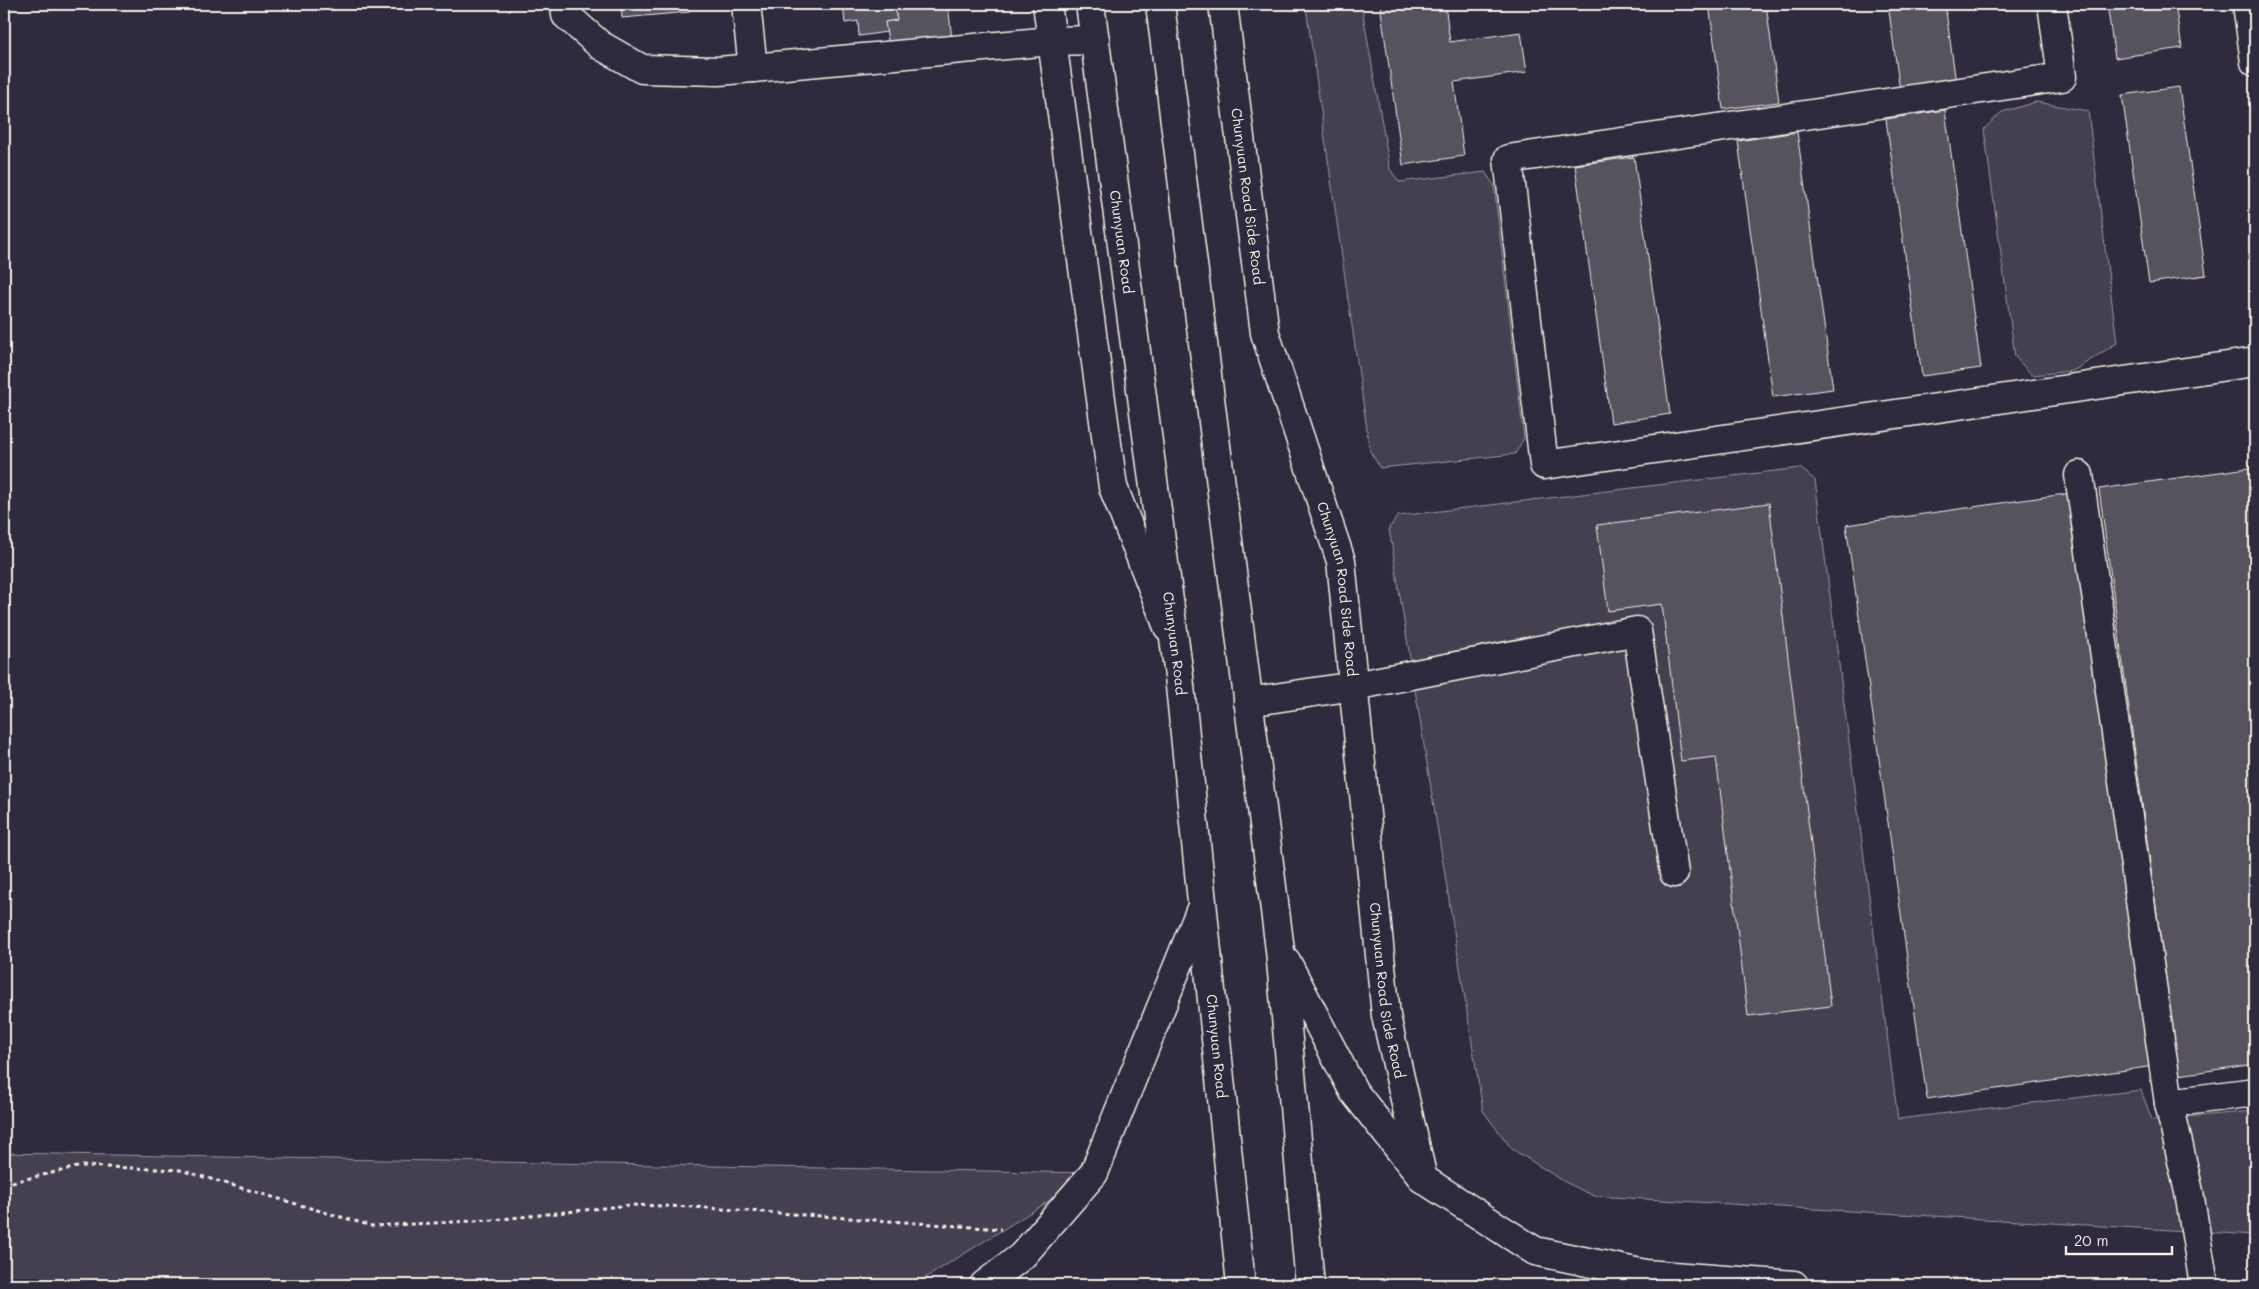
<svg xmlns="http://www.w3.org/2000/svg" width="2259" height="1289" viewBox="0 0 2259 1289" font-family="Mali,sans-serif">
<rect width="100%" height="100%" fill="#2f2a3d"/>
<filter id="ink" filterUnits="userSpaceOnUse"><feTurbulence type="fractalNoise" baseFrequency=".02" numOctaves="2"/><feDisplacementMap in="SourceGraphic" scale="10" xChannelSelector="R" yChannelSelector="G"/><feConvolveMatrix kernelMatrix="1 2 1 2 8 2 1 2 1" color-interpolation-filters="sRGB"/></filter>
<g filter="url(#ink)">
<!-- green -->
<g fill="#454050" stroke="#9c989c">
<path d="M 1308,4 L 1356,4 L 1362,8 L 1390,169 L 1399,182 L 1485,172 L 1494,185 L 1524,438 L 1515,454 L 1380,468 L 1370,451 L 1306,7 Z"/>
<path d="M 2036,102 L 2088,111 L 2117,343 L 2073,371 L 2032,375 L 2015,357 L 1984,129 L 2002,112 Z"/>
<path d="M 1800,468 L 1815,480 L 1898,1119 L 2141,1090 L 2152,1120 L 2255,1111 L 2255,1235 L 1594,1196 L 1565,1182 L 1512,1149 L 1483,1111 L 1389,528 L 1398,516 Z"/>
<path d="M 4,1153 L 1094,1173 L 914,1285 L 4,1285 Z"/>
</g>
<!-- building -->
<g fill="#56525f" stroke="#f4f1e8">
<path d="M 621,4 L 689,4 L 689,12 L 622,18 Z"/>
<path d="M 843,4 L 894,4 L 897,20 L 885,22 L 887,32 L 859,36 L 858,21 L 845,23 Z"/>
<path d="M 894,4 L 948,4 L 952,39 L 889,46 L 885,22 L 897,20 Z"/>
<path d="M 1380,4 L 1445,4 L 1450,42 L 1521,32 L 1527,72 L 1454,82 L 1464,156 L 1403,165 Z"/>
<path d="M 1709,4 L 1766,4 L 1779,102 L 1723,109 Z"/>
<path d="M 1888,4 L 1945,4 L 1956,83 L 1900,91 Z"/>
<path d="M 2107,4 L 2175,4 L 2182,48 L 2115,58 Z"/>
<path d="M 2179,87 L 2206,275 L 2149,283 L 2122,95 Z"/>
<path d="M 1945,110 L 1981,368 L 1922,376 L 1886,119 Z"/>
<path d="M 1797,132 L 1833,389 L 1773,397 L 1738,141 Z"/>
<path d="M 1634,157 L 1670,414 L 1611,423 L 1575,165 Z"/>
<path d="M 2255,467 L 2255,1064 L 2179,1075 L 2099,489 Z"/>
<path d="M 2072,493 L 2154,1066 L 1927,1099 L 1846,525 Z"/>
<path d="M 1769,503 L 1831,1006 L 1748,1016 L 1716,757 L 1681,761 L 1662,604 L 1608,611 L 1597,525 Z"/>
</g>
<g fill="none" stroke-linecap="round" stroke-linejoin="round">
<defs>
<g id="minor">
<path d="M 565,4 L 566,15 L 600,45 L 642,69 L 719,71 L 1052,41 L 1095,40"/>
<path d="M 746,4 L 753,68"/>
<path d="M 1047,4 L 1113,487 L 1168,627"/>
<path id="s1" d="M 1223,4 L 1265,333 L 1341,561 L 1386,1016 L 1423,1179"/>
<path d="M 2052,4 L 2062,77 L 1508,159 L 1544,465 L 2255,362"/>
<path d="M 2247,4 L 2255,62"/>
<path d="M 2079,475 L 2169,1103 L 2189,1192 L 2204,1285"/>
<path d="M 1248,702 L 1354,686 L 1637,631 L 1674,873"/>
<path d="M 2169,1103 L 2255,1092"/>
</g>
<g id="major">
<path id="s2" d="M 1090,4 L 1179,676 L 1241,1285"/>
<path d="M 1160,4 L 1280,950 L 1310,1285"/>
<path d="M 1286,961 L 1354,1092 L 1423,1179 L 1535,1251 L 1645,1274 L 1794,1285"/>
<path d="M 984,1285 L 1022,1256 L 1094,1173 L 1200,911"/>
</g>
</defs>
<!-- minor casing -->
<use href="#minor" stroke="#f4f1e8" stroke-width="31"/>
<!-- major casing -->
<use href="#major" stroke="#f4f1e8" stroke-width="31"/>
<!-- path -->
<path stroke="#f4f1e8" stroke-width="3" stroke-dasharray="4 4" stroke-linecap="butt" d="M 4,1184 L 82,1166 L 180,1170 L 372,1226 L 493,1220 L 630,1205 L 694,1207 L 1001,1229"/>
<!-- minor -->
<use href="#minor" stroke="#2f2a3d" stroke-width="28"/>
<!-- major -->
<use href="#major" stroke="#2f2a3d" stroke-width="28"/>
</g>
</g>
<g text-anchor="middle" stroke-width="4" stroke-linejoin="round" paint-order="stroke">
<!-- street labels -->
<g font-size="14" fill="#f4f1e8" stroke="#2f2a3d">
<text dy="5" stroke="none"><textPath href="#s1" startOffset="194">Chunyuan Road Side Road</textPath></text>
<text dy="5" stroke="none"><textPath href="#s2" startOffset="240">Chunyuan Road</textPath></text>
<text dy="5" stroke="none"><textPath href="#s1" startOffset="599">Chunyuan Road Side Road</textPath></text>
<text dy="5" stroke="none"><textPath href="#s2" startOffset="645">Chunyuan Road</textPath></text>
<text dy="5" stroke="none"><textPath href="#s1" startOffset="1004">Chunyuan Road Side Road</textPath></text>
<text dy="5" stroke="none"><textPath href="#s2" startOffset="1050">Chunyuan Road</textPath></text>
</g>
</g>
<!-- margin -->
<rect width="2259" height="1289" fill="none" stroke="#2f2a3d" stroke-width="20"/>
<rect x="10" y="10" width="2239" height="1269" fill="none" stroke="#f4f1e8" stroke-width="2" filter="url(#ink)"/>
<!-- scale -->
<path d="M2066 1246v8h106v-8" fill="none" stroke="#f4f1e8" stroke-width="2.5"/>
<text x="2074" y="1246" font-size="15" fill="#f4f1e8" stroke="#2f2a3d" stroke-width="4" paint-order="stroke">20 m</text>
</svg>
